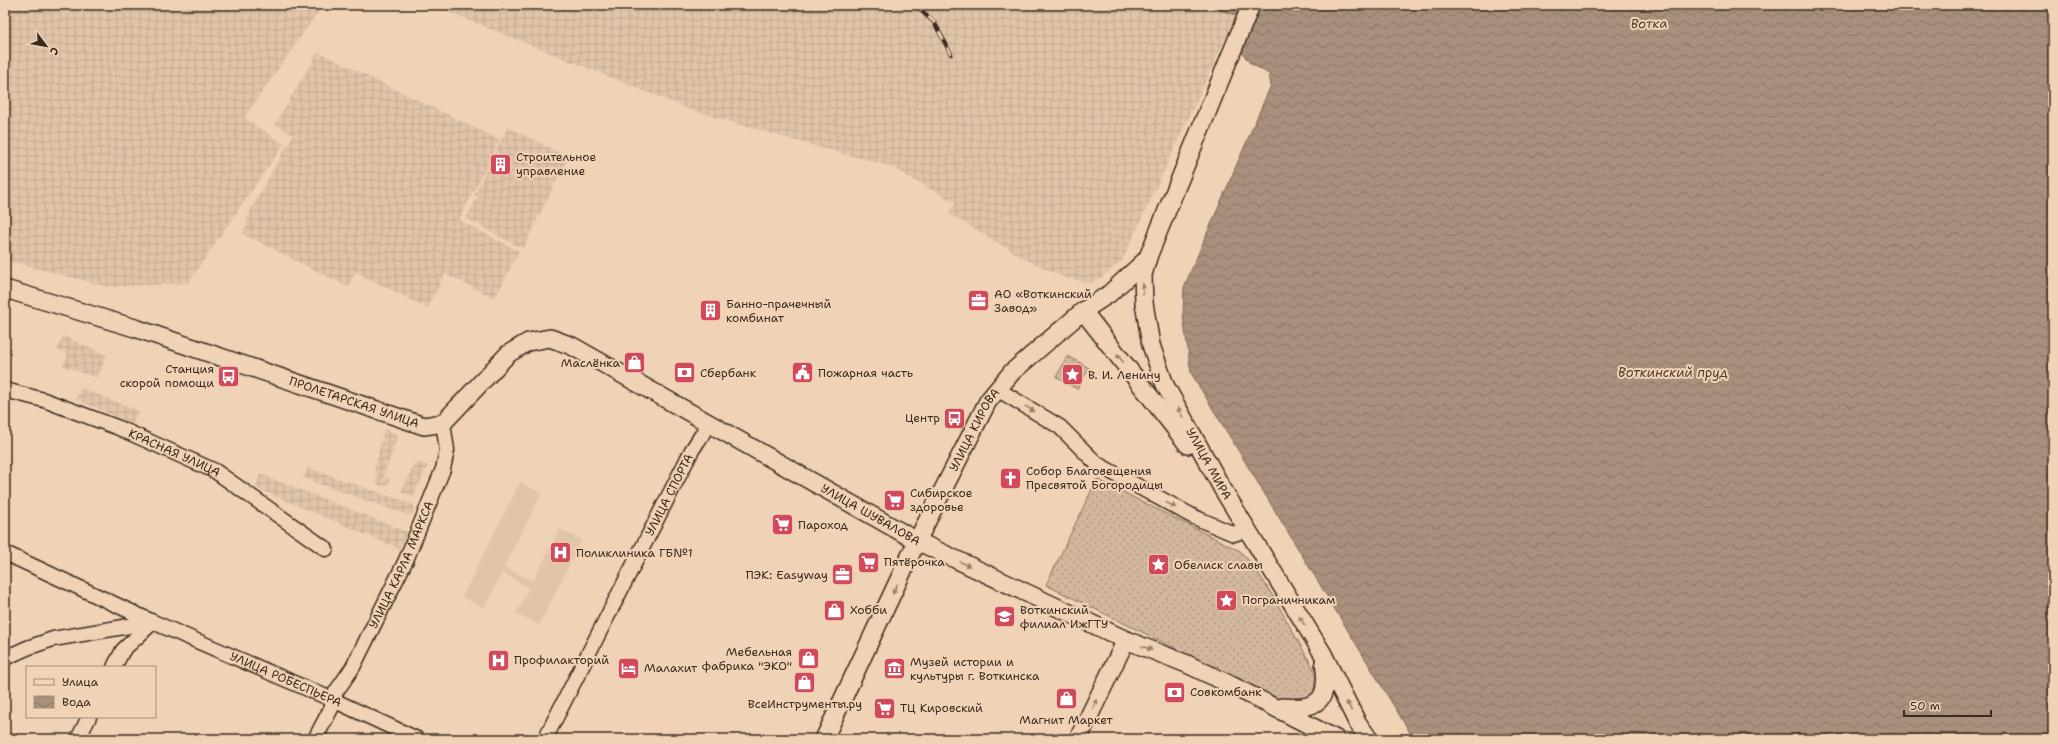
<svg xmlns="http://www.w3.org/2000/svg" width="2058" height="744" viewBox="0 0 2058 744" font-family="'Shantell Sans',sans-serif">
<defs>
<pattern id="industrial-grid" width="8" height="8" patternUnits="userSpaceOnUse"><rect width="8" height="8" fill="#e1c5aa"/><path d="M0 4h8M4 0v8" fill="none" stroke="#c2a992"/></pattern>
<pattern id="grass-dots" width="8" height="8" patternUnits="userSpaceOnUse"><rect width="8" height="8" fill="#d2b79e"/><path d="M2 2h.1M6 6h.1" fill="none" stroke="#ac9580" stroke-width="1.8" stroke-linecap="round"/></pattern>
<pattern id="water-waves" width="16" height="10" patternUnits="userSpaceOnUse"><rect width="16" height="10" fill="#a8907b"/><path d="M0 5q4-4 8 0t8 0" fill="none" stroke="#8a7664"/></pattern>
</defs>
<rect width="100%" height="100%" fill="#f0d3b7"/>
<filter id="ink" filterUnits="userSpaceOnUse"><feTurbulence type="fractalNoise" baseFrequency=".025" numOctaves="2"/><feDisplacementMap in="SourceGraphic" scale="8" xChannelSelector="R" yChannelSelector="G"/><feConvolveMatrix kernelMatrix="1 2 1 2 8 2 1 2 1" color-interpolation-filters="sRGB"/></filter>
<g filter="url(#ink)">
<!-- built -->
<path fill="#e1c5aa" d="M 520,482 L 542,493 L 504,567 L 533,581 L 560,529 L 582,540 L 539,625 L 516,614 L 529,588 L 502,573 L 484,608 L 462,597 Z"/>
<!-- industrial -->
<g fill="url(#industrial-grid)">
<path d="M 5,5 L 323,5 L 244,118 L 284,144 L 188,283 L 109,287 L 5,260 Z"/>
<path d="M 431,5 L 1247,5 L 1240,23 L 1225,40 L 1122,261 L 1102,277 L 1091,283 L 1065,278 L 1025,259 L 948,213 L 956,203 L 887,165 L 821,148 L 694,111 Z"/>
<path d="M 318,52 L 500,140 L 459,220 L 519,251 L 495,298 L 445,274 L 427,308 L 356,272 L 348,287 L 243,234 L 250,211 L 293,135 L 275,124 Z"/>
<path d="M 508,127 L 568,157 L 523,249 L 466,218 L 478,196 L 474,195 Z"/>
<path d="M 63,336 L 107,355 L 97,378 L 63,366 L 68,354 L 57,350 Z"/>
<path d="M 81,388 L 139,411 L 132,424 L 76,399 Z"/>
<path d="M 384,429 L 398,434 L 384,476 L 390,480 L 385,488 L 375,482 L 378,476 L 374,472 Z"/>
<path d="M 415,462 L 428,465 L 414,496 L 401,492 Z"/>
<path d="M 308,468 L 415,505 L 411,516 L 303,478 Z"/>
<path d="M 260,474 L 408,532 L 400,549 L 256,488 Z"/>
</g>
<!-- grass -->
<g fill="url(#grass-dots)" stroke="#86705e">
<path d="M 1068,356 L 1089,368 L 1077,389 L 1056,377 Z"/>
<path d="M 1097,479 L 1240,551 L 1253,565 L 1274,598 L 1316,673 L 1313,701 L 1289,704 L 1046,585 Z"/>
</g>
<!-- water -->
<g fill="url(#water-waves)" stroke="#7c6756">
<path d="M 1204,5 L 1247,5 L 1242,17 Z"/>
<path d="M 1260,5 L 2053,5 L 2053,739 L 1414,739 L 1191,373 L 1183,315 L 1184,287 L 1271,85 L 1269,74 L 1250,63 L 1241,51 Z"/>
</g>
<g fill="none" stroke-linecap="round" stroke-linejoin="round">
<defs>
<g id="minor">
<path d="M 997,389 L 1060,427 L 1097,464 L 1194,517 L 1234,534 L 1248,529"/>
<path id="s1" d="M 5,390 L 44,400 L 119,428 L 215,471 L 326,549"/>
<path id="s2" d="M 5,553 L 153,622 L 331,699 L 417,739"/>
<path d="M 5,658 L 27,648 L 53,639 L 153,622"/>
<path d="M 114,667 L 123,650 L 153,622"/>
<path id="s3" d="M 331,699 L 353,667 L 406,560 L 443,469 L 447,450 L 443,423"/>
<path d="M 78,739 L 89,717"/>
<path d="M 315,739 L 335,701"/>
<path id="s4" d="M 545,739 L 692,450 L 709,424"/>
</g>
<g id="major">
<path id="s5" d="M 1251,5 L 1148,257 L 1143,275 L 1144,303 L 1151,345 L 1165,385 L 1222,488 L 1323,654 L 1357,722 L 1369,739"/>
<path id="s6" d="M 5,289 L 135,328 L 424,426 L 443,423 L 508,354 L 528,342 L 550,338 L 572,346 L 917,541 L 1126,640 L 1187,664 L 1229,684 L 1336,739"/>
<path d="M 1083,311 L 1188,445"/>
<path d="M 1282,707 C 1318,710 1330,701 1324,662"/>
<path id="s7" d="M 824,739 L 917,541 L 988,401 L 1012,372 L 1083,311 L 1109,294 L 1148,258"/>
<path d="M 1078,739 L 1126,640"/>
</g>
</defs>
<!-- minor casing -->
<use href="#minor" stroke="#3b2a1e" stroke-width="17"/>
<!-- major casing -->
<use href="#major" stroke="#3b2a1e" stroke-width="20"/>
<!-- minor -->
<use href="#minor" stroke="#f0d3b7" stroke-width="14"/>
<!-- major -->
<use href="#major" stroke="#f0d3b7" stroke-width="17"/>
<defs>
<path id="rail" d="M 915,5 L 934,22 L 951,54"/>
</defs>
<!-- rail casing -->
<use href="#rail" stroke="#3b2a1e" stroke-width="4.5"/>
<!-- rail -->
<use href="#rail" stroke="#f0d3b7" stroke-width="3" stroke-dasharray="9" stroke-linecap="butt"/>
</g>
<!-- one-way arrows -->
<defs><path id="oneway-solid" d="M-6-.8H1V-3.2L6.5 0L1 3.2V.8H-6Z"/></defs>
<g fill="#967e6a">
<use href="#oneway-solid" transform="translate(1143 289) rotate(-92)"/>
<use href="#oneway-solid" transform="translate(1120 358) rotate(-128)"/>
<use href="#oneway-solid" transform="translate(1030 409) rotate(31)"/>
<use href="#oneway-solid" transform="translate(1180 412) rotate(-118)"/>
<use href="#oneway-solid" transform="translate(1171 505) rotate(29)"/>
<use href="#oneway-solid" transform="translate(965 564) rotate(26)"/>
<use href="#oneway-solid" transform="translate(895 589) rotate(115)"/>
<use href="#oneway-solid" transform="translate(1302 621) rotate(-121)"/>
<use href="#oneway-solid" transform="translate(1147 648) rotate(20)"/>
<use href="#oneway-solid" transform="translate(1095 704) rotate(-64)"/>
<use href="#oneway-solid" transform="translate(1349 706) rotate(-117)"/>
</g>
</g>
<!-- icons -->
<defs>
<symbol id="building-square" viewBox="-11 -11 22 22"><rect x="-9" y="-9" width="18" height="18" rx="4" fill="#d1495b" stroke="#f0d3b7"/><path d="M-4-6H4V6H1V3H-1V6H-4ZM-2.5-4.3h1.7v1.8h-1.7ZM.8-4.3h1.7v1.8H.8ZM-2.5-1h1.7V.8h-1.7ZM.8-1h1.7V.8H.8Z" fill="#fff"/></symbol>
<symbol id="office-square" viewBox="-11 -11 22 22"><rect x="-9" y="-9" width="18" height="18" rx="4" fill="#d1495b" stroke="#f0d3b7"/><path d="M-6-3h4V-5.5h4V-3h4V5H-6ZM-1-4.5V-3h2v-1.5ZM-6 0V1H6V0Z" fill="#fff"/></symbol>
<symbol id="shop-square" viewBox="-11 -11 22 22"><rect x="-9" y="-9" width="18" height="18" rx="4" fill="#d1495b" stroke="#f0d3b7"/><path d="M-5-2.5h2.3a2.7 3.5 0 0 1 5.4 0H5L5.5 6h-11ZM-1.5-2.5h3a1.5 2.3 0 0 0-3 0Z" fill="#fff"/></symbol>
<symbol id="bank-square" viewBox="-11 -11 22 22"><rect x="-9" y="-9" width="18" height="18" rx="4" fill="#d1495b" stroke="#f0d3b7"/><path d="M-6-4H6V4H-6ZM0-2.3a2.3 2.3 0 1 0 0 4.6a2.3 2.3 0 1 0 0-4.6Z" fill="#fff"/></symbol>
<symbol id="civic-square" viewBox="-11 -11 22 22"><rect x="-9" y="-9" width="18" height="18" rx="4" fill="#d1495b" stroke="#f0d3b7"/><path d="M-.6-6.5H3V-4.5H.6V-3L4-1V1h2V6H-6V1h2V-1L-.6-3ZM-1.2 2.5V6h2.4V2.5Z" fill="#fff"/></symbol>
<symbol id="sight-square" viewBox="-11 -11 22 22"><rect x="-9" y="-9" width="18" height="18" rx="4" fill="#d1495b" stroke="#f0d3b7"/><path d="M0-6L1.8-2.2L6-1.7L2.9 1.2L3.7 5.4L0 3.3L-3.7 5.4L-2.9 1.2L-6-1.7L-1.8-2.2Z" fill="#fff"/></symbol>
<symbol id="bus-square" viewBox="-11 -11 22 22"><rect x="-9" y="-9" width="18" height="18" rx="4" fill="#d1495b" stroke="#f0d3b7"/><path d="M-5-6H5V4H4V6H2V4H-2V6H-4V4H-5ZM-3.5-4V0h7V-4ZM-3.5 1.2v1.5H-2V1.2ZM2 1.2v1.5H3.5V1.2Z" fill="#fff"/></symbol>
<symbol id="church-square" viewBox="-11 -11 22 22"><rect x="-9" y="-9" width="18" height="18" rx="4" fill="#d1495b" stroke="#f0d3b7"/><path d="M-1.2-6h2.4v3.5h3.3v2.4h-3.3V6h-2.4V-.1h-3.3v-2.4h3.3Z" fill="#fff"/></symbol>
<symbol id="supermarket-square" viewBox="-11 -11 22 22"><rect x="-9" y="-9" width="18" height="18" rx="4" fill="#d1495b" stroke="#f0d3b7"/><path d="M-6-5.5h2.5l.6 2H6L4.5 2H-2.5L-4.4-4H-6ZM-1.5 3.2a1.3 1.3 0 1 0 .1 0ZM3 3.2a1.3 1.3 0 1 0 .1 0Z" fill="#fff"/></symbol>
<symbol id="hospital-square" viewBox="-11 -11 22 22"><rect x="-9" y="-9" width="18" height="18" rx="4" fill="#d1495b" stroke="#f0d3b7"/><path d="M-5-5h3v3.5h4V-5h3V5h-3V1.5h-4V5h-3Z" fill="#fff"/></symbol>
<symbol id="university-square" viewBox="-11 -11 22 22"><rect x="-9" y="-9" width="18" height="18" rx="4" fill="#d1495b" stroke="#f0d3b7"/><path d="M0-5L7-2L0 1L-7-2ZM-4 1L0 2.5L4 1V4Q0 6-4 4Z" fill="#fff"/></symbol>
<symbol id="hotel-square" viewBox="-11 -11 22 22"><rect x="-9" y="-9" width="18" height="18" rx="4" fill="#d1495b" stroke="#f0d3b7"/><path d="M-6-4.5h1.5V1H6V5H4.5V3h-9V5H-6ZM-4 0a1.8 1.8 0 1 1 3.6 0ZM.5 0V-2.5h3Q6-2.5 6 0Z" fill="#fff"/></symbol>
<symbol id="museum-square" viewBox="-11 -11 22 22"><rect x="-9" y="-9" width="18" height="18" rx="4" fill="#d1495b" stroke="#f0d3b7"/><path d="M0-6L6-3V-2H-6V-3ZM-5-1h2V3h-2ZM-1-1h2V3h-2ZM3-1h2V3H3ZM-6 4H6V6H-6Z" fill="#fff"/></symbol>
</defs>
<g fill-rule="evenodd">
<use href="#building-square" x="488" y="152" width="25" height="25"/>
<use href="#office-square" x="966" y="288" width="25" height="25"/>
<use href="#building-square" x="698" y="298" width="25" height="25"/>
<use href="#shop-square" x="622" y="350" width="25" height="25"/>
<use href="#bank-square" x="672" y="360" width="25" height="25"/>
<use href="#civic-square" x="790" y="360" width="25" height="25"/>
<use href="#sight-square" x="1060" y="362" width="25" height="25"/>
<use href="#bus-square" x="216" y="364" width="25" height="25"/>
<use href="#bus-square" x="942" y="406" width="25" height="25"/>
<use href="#church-square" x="998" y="466" width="25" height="25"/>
<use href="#supermarket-square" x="882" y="488" width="25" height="25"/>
<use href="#supermarket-square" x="770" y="512" width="25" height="25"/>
<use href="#hospital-square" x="548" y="540" width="25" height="25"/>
<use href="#supermarket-square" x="856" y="550" width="25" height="25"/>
<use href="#sight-square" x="1146" y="552" width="25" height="25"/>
<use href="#office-square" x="830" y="562" width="25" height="25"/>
<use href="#sight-square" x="1214" y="588" width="25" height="25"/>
<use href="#shop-square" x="822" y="598" width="25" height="25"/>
<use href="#university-square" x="992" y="604" width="25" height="25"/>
<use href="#shop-square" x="796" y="646" width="25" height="25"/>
<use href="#hospital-square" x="486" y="648" width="25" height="25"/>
<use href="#hotel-square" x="616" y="656" width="25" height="25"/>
<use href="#museum-square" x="882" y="656" width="25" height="25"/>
<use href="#shop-square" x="792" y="670" width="25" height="25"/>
<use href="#bank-square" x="1162" y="680" width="25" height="25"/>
<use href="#shop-square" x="1054" y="686" width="25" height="25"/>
<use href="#supermarket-square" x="872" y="696" width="25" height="25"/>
</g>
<g text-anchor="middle" stroke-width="4" stroke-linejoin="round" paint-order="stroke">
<!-- poi labels -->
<g font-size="12" fill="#3b2a1e" stroke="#f0d3b7" text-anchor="start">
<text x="516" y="161">Строительное<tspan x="516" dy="14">управление</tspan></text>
<text x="994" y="298">АО «Воткинский<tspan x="994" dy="14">Завод»</tspan></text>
<text x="726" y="308">Банно-прачечный<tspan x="726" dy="14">комбинат</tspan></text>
<text x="620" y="367" text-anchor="end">Маслёнка</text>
<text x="214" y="373" text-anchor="end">Станция<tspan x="214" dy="14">скорой помощи</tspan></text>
<text x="700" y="377">Сбербанк</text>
<text x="818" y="377">Пожарная часть</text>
<text x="1088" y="379">В. И. Ленину</text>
<text x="940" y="422" text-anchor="end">Центр</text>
<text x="1026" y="475">Собор Благовещения<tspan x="1026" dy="14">Пресвятой Богородицы</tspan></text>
<text x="910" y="497">Сибирское<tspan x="910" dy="14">здоровье</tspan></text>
<text x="798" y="529">Пароход</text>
<text x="576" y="557">Поликлиника ГБ№1</text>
<text x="884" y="566">Пятёрочка</text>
<text x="1174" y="569">Обелиск славы</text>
<text x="828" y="579" text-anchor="end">ПЭК: Easyway</text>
<text x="1242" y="604">Пограничникам</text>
<text x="850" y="614">Хобби</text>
<text x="1020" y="614">Воткинский<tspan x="1020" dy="14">филиал ИжГТУ</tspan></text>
<text x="792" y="656" text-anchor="end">Мебельная<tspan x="792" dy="14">фабрика "ЭКО"</tspan></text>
<text x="514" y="664">Профилакторий</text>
<text x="910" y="666">Музей истории и<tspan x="910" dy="14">культуры г. Воткинска</tspan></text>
<text x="644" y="672">Малахит</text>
<text x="1190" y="696">Совкомбанк</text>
<text x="805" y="708" text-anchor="middle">ВсеИнструменты.ру</text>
<text x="900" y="712">ТЦ Кировский</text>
<text x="1066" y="724" text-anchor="middle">Магнит Маркет</text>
</g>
<!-- street labels -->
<g font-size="12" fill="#3b2a1e" stroke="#f0d3b7">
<text dy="4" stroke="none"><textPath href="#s6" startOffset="367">ПРОЛЕТАРСКАЯ УЛИЦА</textPath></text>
<text dy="4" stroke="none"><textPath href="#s7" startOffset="344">УЛИЦА КИРОВА</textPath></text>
<text dy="4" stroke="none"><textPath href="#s1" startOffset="181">КРАСНАЯ УЛИЦА</textPath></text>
<text dy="4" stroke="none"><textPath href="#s5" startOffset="494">УЛИЦА МИРА</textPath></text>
<text dy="4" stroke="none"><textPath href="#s4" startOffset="274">УЛИЦА СПОРТА</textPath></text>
<text dy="4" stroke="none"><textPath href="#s6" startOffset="967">УЛИЦА ШУВАЛОВА</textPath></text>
<text dy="4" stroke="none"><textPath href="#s3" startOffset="152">УЛИЦА КАРЛА МАРКСА</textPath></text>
<text dy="4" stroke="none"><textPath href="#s2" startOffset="308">УЛИЦА РОБЕСПЬЕРА</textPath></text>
</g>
<!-- water labels -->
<g font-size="13" font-style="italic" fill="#513e31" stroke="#f0d3b7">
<text transform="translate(1649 23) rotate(-1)" y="5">Вотка</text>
<text x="1673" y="377">Воткинский пруд</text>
</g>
</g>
<!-- margin -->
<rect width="2058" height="744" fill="none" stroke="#f0d3b7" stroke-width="20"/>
<rect x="10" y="10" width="2038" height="724" fill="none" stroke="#3b2a1e" stroke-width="1.5" filter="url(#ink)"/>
<!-- legend -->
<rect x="26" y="666" width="130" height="52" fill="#f0d3b7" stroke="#a88f7a"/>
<rect x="34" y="679" width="20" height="6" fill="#f0d3b7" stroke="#a88f7a"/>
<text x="62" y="686" font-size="12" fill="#3b2a1e">Улица</text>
<rect x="34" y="696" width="20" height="12" fill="url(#water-waves)" stroke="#a88f7a"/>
<text x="62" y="706" font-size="12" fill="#3b2a1e">Вода</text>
<!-- north arrow -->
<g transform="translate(46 46) rotate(122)" stroke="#f0d3b7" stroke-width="3" paint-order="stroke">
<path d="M0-3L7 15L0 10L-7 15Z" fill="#3b2a1e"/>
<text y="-6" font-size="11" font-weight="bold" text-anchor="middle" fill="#3b2a1e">С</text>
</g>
<!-- scale -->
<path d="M1904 710v6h87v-6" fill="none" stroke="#3b2a1e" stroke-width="2"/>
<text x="1910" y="710" font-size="12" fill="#3b2a1e" stroke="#f0d3b7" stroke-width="3" paint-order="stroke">50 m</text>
</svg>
